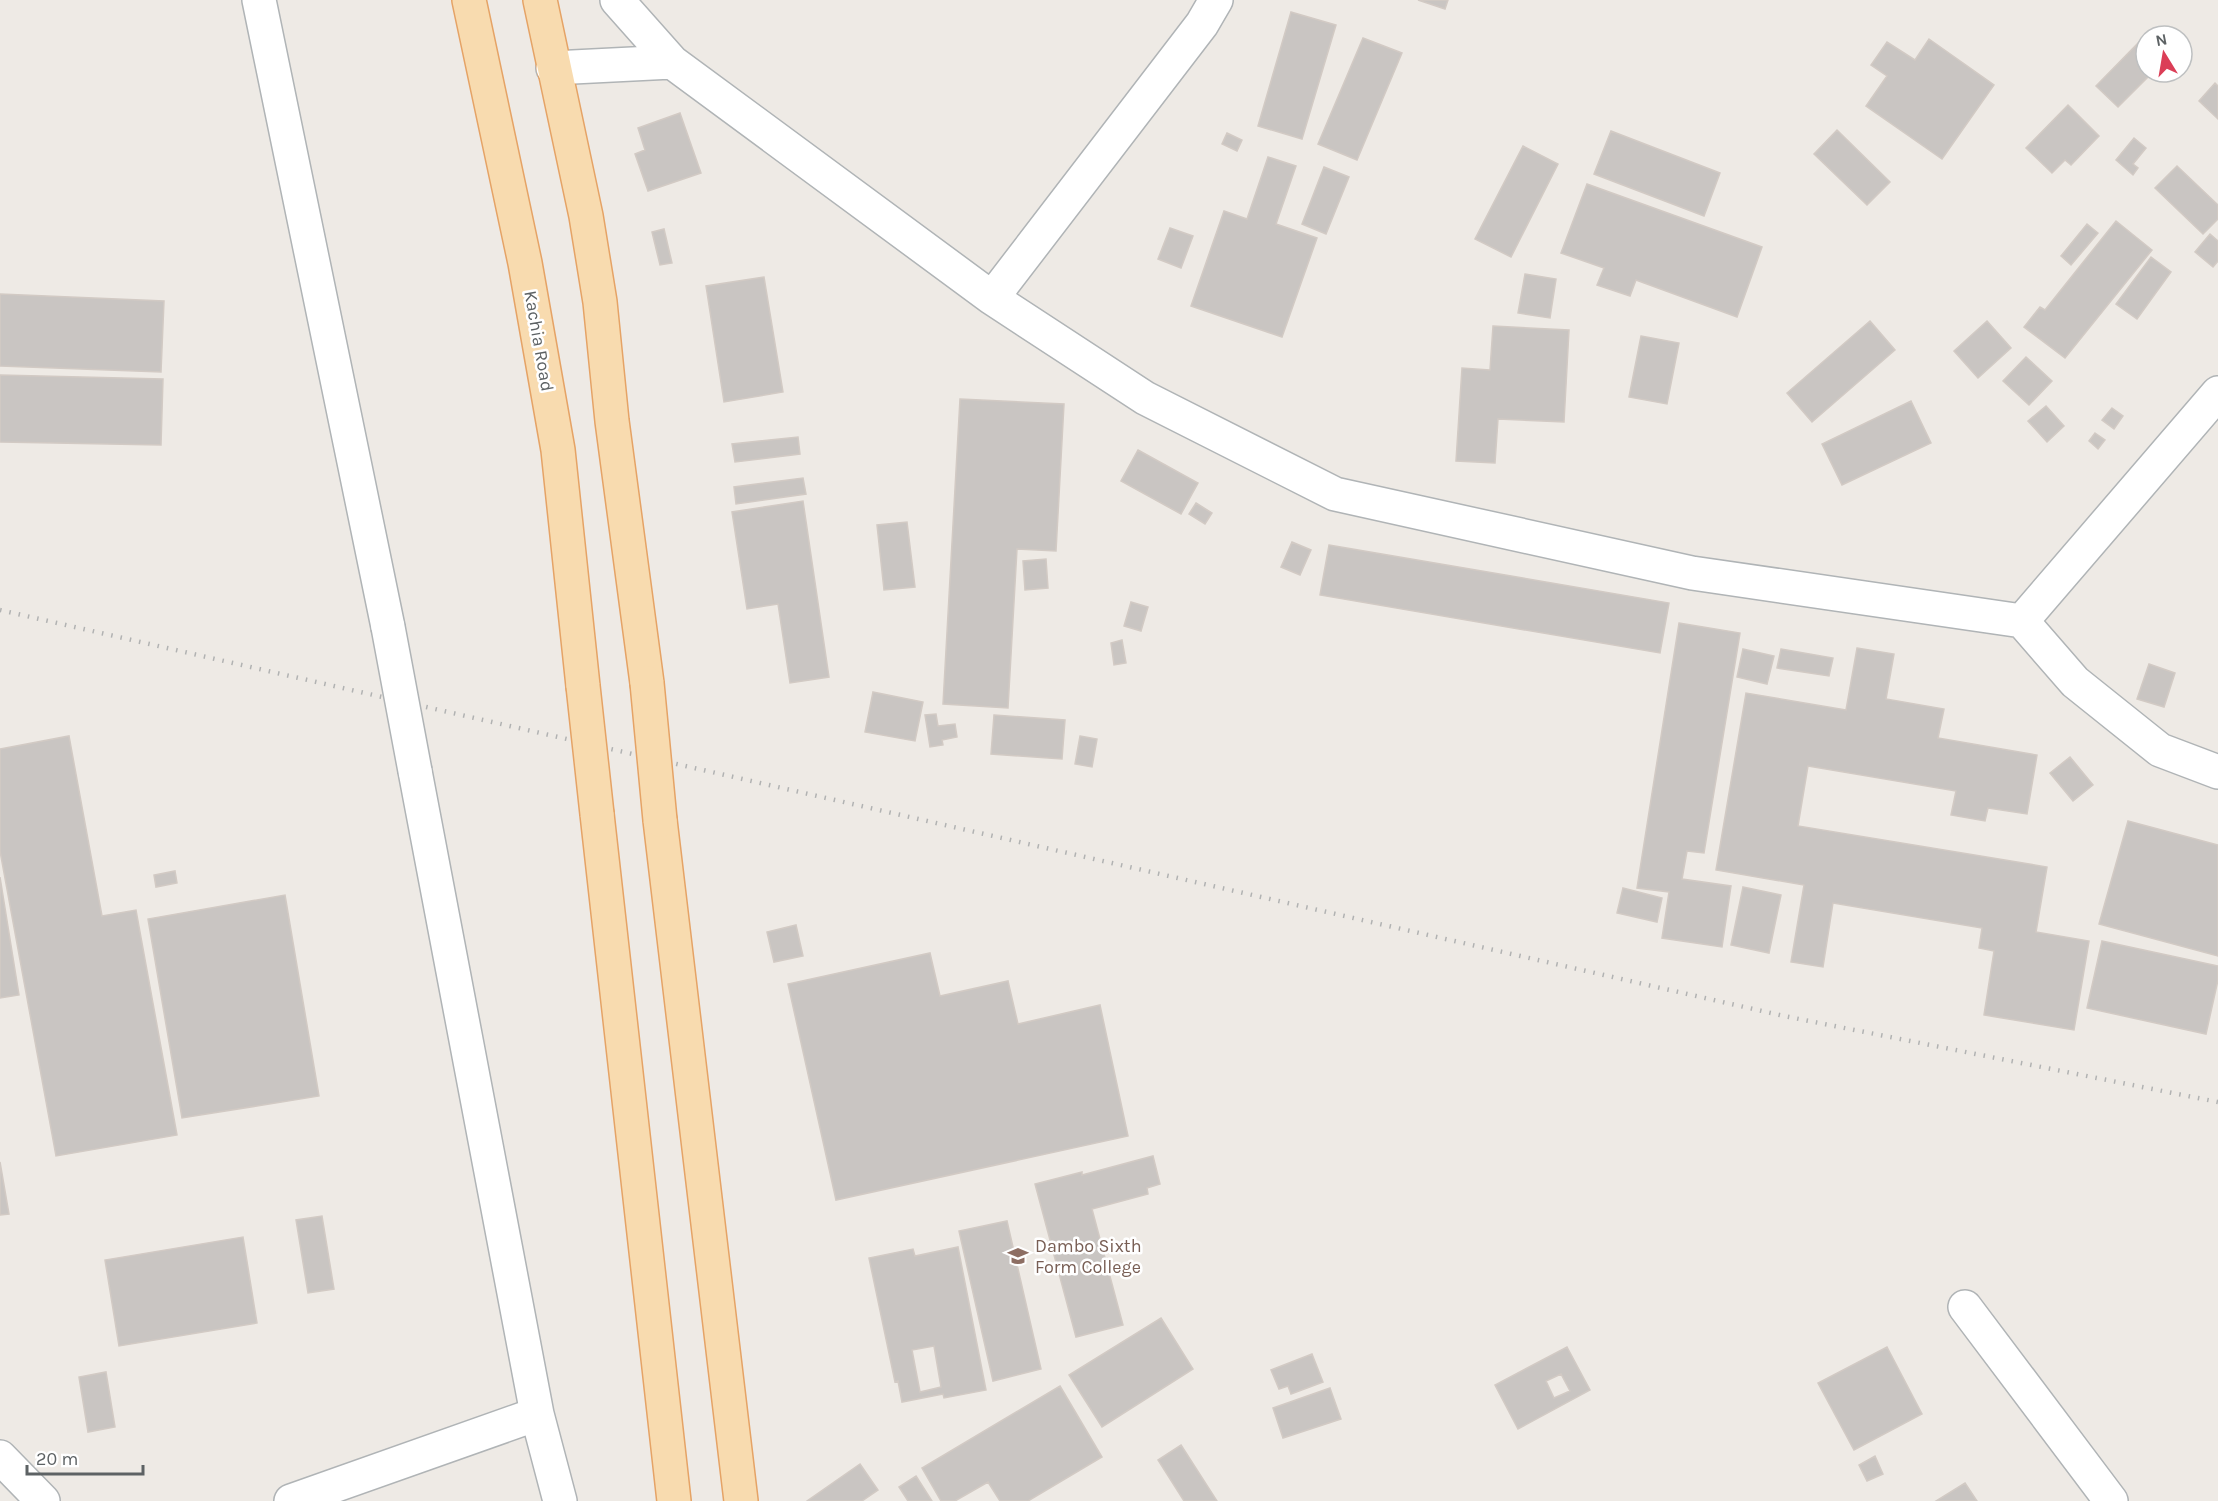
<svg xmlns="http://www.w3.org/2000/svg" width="2218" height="1501" font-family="Karla,sans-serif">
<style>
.building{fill:#c9c5c2;stroke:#d2cac4;stroke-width:1.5;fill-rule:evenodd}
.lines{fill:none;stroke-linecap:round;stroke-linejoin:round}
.minor-casing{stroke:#b0b4b6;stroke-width:36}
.major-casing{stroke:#e5a366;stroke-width:36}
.minor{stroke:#fff;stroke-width:33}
.major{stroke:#f8dbaf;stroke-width:33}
.rail{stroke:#b1b2b2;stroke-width:4.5;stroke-dasharray:1.5 8;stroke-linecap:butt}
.minor-bridge-casing{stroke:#b0b4b6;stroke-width:36;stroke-linecap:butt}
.major-bridge-casing{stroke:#e5a366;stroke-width:36;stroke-linecap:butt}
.minor-bridge{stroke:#fff;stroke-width:33}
.major-bridge{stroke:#f8dbaf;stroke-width:33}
.labels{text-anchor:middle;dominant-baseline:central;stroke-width:5;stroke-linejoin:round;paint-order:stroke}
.street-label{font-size:18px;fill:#5d6264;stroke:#fff}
.education-label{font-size:18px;fill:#785e54;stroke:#fff;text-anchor:start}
</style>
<rect width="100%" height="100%" fill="#eeeae5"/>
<!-- building -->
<path class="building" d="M1418 0H1448L1445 9Z
M1291 12 1336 25 1302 139 1258 126Z
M1363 38 1402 53 1357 160 1318 144Z
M1929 39 1994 85 1942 159 1866 106 1887 76 1871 65 1887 42 1915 60Z
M2141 40 2146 44V72H2153L2118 107 2096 86Z
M2215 83 2218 86V119L2199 101Z
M2068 105 2099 136 2071 165 2065 160 2052 173 2026 148Z
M680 113 701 173 648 191 635 154 645 150 638 128Z
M1837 130 1890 182 1867 205 1814 154Z
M1611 131 1720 173 1704 216 1594 174Z
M1227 133 1242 140 1237 151 1222 144Z
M2134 138 2146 148 2133 164 2138 168 2133 175 2116 160Z
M1523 146 1558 164 1511 257 1475 239Z
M1268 157 1296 166 1276 224 1317 238 1282 337 1191 306 1224 211 1247 219Z
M2177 166 2218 205V219L2203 234 2155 188Z
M1324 167 1349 177 1326 234 1302 224Z
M1587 184 1762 247 1737 317 1636 280 1630 296 1597 285 1604 268 1561 253Z
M2116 221 2152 250 2065 358 2024 327 2040 307 2045 310Z
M2087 224 2098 233 2071 265 2061 256Z
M1170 228 1193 236 1181 268 1158 259Z
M664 229 672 263 660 265 652 232Z
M2210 234 2218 241V261L2213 267 2195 252Z
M2151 257 2171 272 2137 319 2116 304Z
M1525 274 1556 279 1550 318 1518 313Z
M764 277 783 392 724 402 706 286Z
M0 294 164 301 161 372 0 366Z
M1870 321 1895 350 1812 422 1787 393Z
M1987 321 2011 348 1978 378 1954 351Z
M1493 326 1569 330 1564 422 1498 419 1495 463 1456 461 1462 368 1490 370Z
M1641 336 1679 343 1667 404 1629 397Z
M2026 357 2052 381 2029 405 2003 381Z
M0 375 163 379 161 445 0 442Z
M960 399 1064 404 1056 551 1017 549 1008 708 943 704Z
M1911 401 1931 443 1842 485 1822 444Z
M2046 406 2064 426 2047 442 2028 421Z
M2112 408 2123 416 2114 429 2102 420Z
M2095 433 2105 440 2098 449 2089 441Z
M798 437 800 454 735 462 732 444Z
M1138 450 1198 483 1181 514 1121 481Z
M803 478 806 494 736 504 734 487Z
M803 501 829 677 790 683 778 604 747 609 732 512Z
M1196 503 1212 513 1205 524 1189 514Z
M907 522 915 587 884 590 877 525Z
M1292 542 1311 550 1300 575 1281 567Z
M1329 545 1669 603 1660 653 1320 595Z
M1046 559 1048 588 1025 590 1023 561Z
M1131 602 1148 607 1141 631 1124 626Z
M1679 623 1740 633 1704 853 1687 851 1682 879 1731 886 1722 947 1662 938 1669 892 1637 888Z
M1122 640 1126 663 1114 665 1111 643Z
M1857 648 1894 654 1886 699 1944 709 1938 738 2037 755 2027 814 1988 808 1985 821 1951 815 1956 791 1808 766 1798 826 2047 867 2036 932 2089 941 2074 1030 1984 1015 1994 951 1979 948 1982 928 1833 903 1823 967 1791 962 1804 885 1716 870 1746 693 1846 710Z
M1743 649 1774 656 1767 684 1737 677Z
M1781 649 1833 658 1829 676 1777 668Z
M2149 664 2175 673 2164 707 2137 699Z
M873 692 923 702 915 741 865 732Z
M936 714 938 726 955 724 957 737 942 740 943 745 930 747 925 715Z
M994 715 1065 720 1062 759 991 754Z
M69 736 102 916 136 910 177 1135 56 1156 0 851V749Z
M1080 736 1097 739 1092 767 1075 764Z
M2070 757 2093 785 2073 801 2050 773Z
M2128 821 2218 845V956L2099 924Z
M175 871 177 883 156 887 154 875Z
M0 877 19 995 0 998Z
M1743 887 1781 895 1769 953 1731 945Z
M1623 888 1662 898 1657 922 1617 913Z
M285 895 319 1096 182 1118 148 919Z
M796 925 803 956 774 962 767 932Z
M2102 941 2218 966V980L2206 1034 2087 1008Z
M930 953 940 996 1008 981 1018 1024 1100 1005 1128 1136 836 1200 788 984Z
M1153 1156 1160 1184 1147 1188 1148 1194 1092 1209 1123 1325 1076 1337 1035 1184 1082 1172V1175Z
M0 1162 9 1214 0 1215Z
M322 1216 334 1289 308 1293 296 1220Z
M1007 1221 1041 1369 993 1381 959 1231Z
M243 1237 257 1323 119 1346 105 1260Z
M958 1247 986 1390 944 1398 943 1394 902 1402 898 1381 895 1382 869 1258 913 1249 915 1256ZM934 1346 941 1387 920 1392 912 1350Z
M1161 1318 1193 1369 1102 1427 1069 1375Z
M1567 1347 1590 1390 1518 1429 1495 1385ZM1561 1374 1570 1391 1554 1398 1546 1381Z
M1887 1347 1922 1414 1854 1450 1818 1383Z
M1312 1354 1323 1382 1291 1394 1288 1386 1279 1389 1271 1370Z
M106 1372 115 1427 88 1432 79 1377Z
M1060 1386 1102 1457 1028 1501H1000L988 1482 955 1501H941L922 1468Z
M1330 1388 1341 1419 1283 1438 1273 1408Z
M1181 1445 1217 1501H1184L1158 1460Z
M1875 1456 1883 1474 1867 1481 1859 1465Z
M860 1464 878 1490 862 1501H807Z
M916 1476 932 1501H908L899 1487Z
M1965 1483 1977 1501H1936Z"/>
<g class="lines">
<!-- minor casing -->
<g class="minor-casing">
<path id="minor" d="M259 0 388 627
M617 0 672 62 992 298 1145 398 1335 494 1692 573 2022 621 2218 393
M553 68 672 62
M992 298 1202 24 1216 0
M2022 621 2075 682 2160 750 2218 772
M415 771 537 1414 560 1501
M1965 1307 2111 1501
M0 1457 43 1501
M291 1501 537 1414"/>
</g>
<!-- major casing -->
<g class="major-casing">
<path id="major" d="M469 0 525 263 558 450 583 686
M540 0 586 216 600 302 612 421 647 683
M597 814 674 1501
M660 820 741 1501"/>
</g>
<!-- minor -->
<use href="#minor" class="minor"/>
<!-- major -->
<use href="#major" class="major"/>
<!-- rail -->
<path class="rail" d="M0 610 1784 1016 2218 1102"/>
<!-- minor-bridge casing -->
<g class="minor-bridge-casing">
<path id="minor-bridge" d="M388 627 415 771"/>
</g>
<!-- major-bridge casing -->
<g class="major-bridge-casing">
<path id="major-bridge" d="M647 683 660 820
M583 686 597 814"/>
</g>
<!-- minor-bridge -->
<use href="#minor-bridge" class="minor-bridge"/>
<!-- major-bridge -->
<use href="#major-bridge" class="major-bridge"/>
</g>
<!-- icons -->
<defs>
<g id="school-bare" transform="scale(1.62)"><path d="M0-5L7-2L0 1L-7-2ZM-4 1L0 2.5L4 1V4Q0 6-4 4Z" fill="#8d6e63" stroke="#fff" stroke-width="2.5" paint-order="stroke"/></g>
</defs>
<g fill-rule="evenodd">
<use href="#school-bare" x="1018" y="1256"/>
</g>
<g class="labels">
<!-- street labels -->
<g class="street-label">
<text transform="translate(539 341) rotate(80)">Kachia Road</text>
</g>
<!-- education labels -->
<g class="education-label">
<text x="1035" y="1246">Dambo Sixth<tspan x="1035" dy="21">Form College</tspan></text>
</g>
</g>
<!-- north arrow -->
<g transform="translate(2164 54) rotate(349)"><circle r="28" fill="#ffffff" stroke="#bec0c1" stroke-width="1.5"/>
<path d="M0-4.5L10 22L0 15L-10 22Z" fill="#db3e57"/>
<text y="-9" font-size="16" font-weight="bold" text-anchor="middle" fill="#5d6264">N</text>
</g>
<!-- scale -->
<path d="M27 1465v9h116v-9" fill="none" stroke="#5d6264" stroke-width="3"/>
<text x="36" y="1465" font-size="18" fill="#5d6264" stroke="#ffffff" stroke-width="4.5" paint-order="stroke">20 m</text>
</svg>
